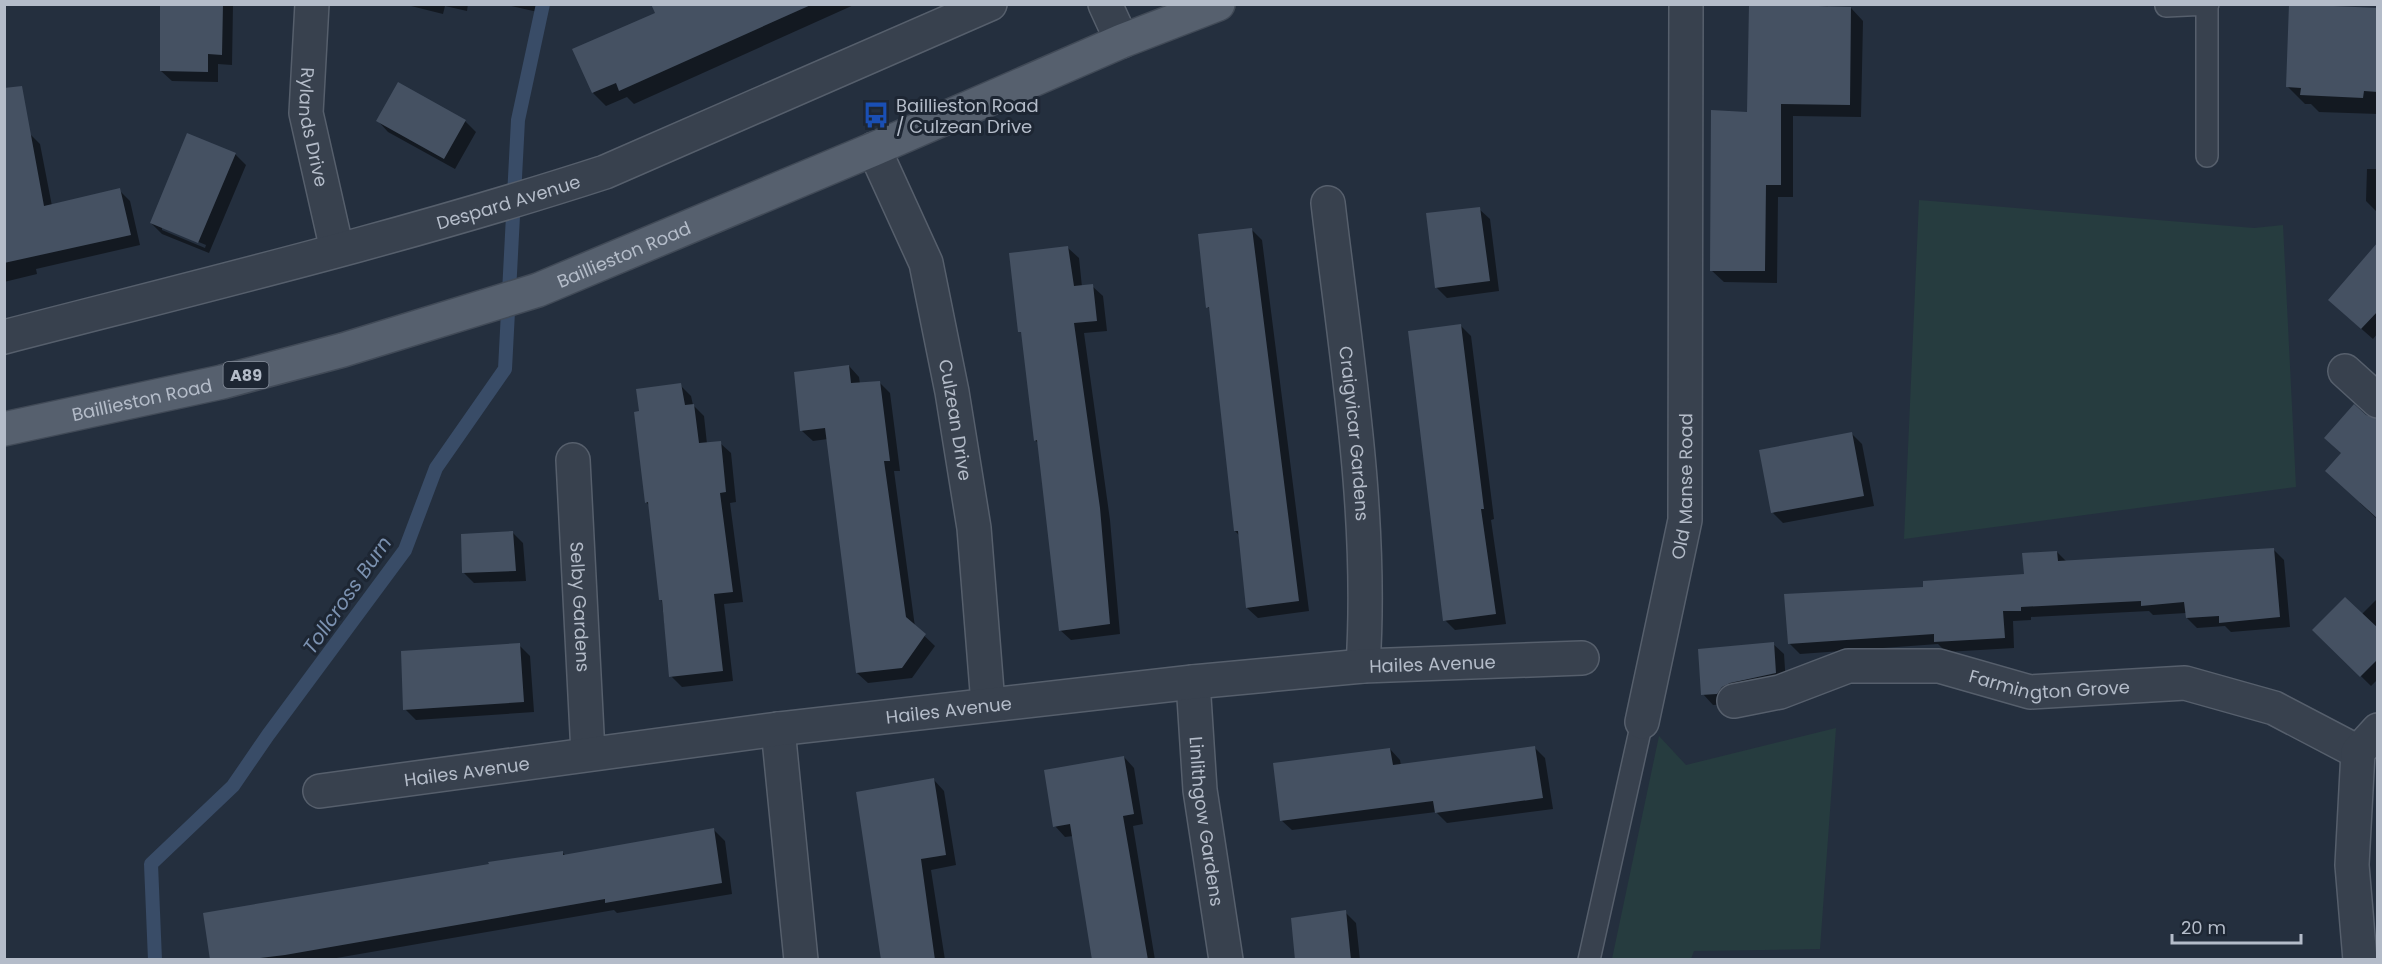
<svg xmlns="http://www.w3.org/2000/svg" width="2382" height="964" font-family="Poppins,sans-serif">
<style>
.green{fill:#263c3f}
.shadow{fill:#0007;fill-rule:evenodd}
.lines{fill:none;stroke-linecap:round;stroke-linejoin:round}
.stream{stroke:#394c67;stroke-width:14}
.building{fill:#455162}
.lane-casing{stroke:#565f6c;stroke-width:24}
.street-casing{stroke:#565f6c;stroke-width:36}
.primary-casing{stroke:#414a57;stroke-width:36}
.lane{stroke:#38414e;stroke-width:21}
.street{stroke:#38414e;stroke-width:33}
.primary{stroke:#56606e;stroke-width:33}
.labels{text-anchor:middle;dominant-baseline:central;stroke-width:6;stroke-linejoin:round;paint-order:stroke}
.shield{fill:#1d2633;stroke:#878f9c;stroke-width:1.5}
.shield-label{font-size:16px;font-weight:bold;fill:#b4bcc9}
.poi-label{font-size:18px;fill:#b4bcc9;stroke:#1d2633;text-anchor:start}
.street-label{font-size:18px;fill:#b4bcc9;stroke:#1d2633}
.water-label{font-size:20px;font-style:italic;fill:#7c92b1;stroke:#1d2633}
</style>
<rect width="100%" height="100%" fill="#242f3e"/>
<!-- green -->
<path class="green" d="M1919 200 2254 228 2283 225 2296 487 1904 539Z
M1836 728 1820 949 1694 951 1691 959H1612L1659 736 1686 765Z"/>
<!-- shadow -->
<path class="shadow" d="M162 4H233L232 65 218 64V82L172 81 161 71Z
M403 4H468L467 11 445 6 443 14Z
M503 4H544L542 13Z
M653 4H856L634 104 627 97 606 106 593 93 657 13Z
M1750 4H1826L1829 8H1851L1863 21 1861 117 1793 116V197H1778L1777 283 1724 282 1711 270 1748 113Z
M2378 9V114L2319 112 2311 104H2305L2287 86Z
M378 121H465L476 132 455 169 388 132Z
M30 134 40 144 52 206 119 190 130 201 140 245 36 269 37 274 4 282V139Z
M235 154 246 165 209 253 162 234 151 223ZM162 227 206 245 205 248 162 230Z
M2367 169H2378V213L2366 201Z
M1479 209 1490 219 1499 291 1447 298 1436 287Z
M1251 229 1262 240 1309 611 1258 618 1247 608 1240 536 1235 531 1211 310 1208 307Z
M1068 248 1079 258 1082 287 1092 286 1103 296 1107 331 1084 333 1110 520 1120 634 1071 640 1060 630 1039 444 1035 440 1023 335 1020 331Z
M2378 269V333L2373 339 2340 310Z
M1461 326 1471 336 1494 519 1491 520 1506 624 1455 630 1445 620Z
M849 366 859 377 860 384 879 382 890 393 900 471H894L915 627 935 646 912 678 868 683 857 673 828 439 813 441 802 431Z
M680 385 691 396 693 405 704 416 707 444 720 443 731 453 736 502 730 503 743 602 724 604 733 681 682 687 671 676 650 506 646 502Z
M1852 434 1862 444 1874 506 1783 523 1773 513Z
M2378 484V520L2360 503Z
M513 533 523 543 526 581 474 583 464 573Z
M2273 549 2284 560 2290 627 2231 632 2225 626 2197 628 2187 618 2186 613 2153 615 2149 611 2031 617V620L2013 621 2014 648 1946 652 1938 644 1800 654 1789 643 1925 589 2026 576 2057 552 2067 562Z
M2378 598V679L2371 686 2314 630 2361 615Z
M1773 644 1784 654 1786 684 1728 704 1713 705 1703 694Z
M519 645 530 656 534 712 416 720 405 709Z
M1534 747 1545 758 1553 809 1447 823 1436 812 1292 830 1281 820 1390 749 1400 760 1401 766Z
M1124 757 1134 768 1143 824 1133 826 1155 960H1093L1073 836 1065 837 1055 826Z
M934 780 944 791 956 865 931 870 945 960H883Z
M714 830 725 841 732 894 617 913 614 910 325 960H211L490 866 562 852 566 856Z
M1345 912 1356 923 1360 960H1297Z"/>
<g class="lines">
<!-- stream -->
<path class="stream" d="M155 960 151 864 233 786 268 735 405 550 436 468 505 369 518 120 543 4"/>
</g>
<!-- building -->
<path class="building" d="M160 4H223L222 55 208 54V72L160 71Z
M651 4H813L619 91 616 83 592 93 572 49 655 13Z
M1749 4 1851 7 1850 105 1781 104V185H1766L1765 271H1710L1711 110 1747 112Z
M2289 4 2378 8V92L2364 91 2363 98 2300 95 2301 88 2286 87Z
M398 82 466 120 444 159 376 121Z
M22 86 44 206 120 188 131 235 4 263V88Z
M187 133 236 153 198 243 150 223Z
M1480 207 1490 281 1435 288 1426 213Z
M1252 228 1299 601 1246 608 1238 531H1234L1209 307 1206 308 1198 234Z
M2378 242V311L2361 329 2328 300Z
M1068 246 1074 286 1093 284 1097 321 1074 323 1100 508 1110 624 1059 631 1037 440 1034 441 1021 332H1018L1009 253Z
M1461 324 1484 509H1481L1496 614 1443 621 1408 331Z
M849 365 851 383 880 381 890 461H884L906 617 926 634 902 668 856 673 825 428 800 431 794 372Z
M681 383 685 405 694 404 699 443 721 441 726 492 720 493 733 592 714 594 723 671 669 677 662 600H659L648 502 645 503 634 412 639 411 636 389Z
M2354 404 2366 415 2378 419V519L2325 471 2341 453 2324 438Z
M1852 432 1864 496 1771 513 1759 450Z
M513 531 516 571 462 573 461 534Z
M2274 548 2280 617 2219 623V616L2186 618 2184 602 2141 606V601L2021 607V611H2003L2005 638 1934 642V634L1788 644 1784 594 1923 587V581L2024 574 2022 553 2057 551 2058 561Z
M2345 597 2378 628V659L2360 677 2312 630Z
M1774 642 1776 673 1730 683 1722 687 1717 694 1701 695 1698 649Z
M520 643 524 702 403 710 401 651Z
M1535 746 1543 798 1435 813 1433 801 1280 821 1273 763 1390 748 1393 765Z
M1124 756 1134 814 1123 816 1148 960H1092L1070 824 1053 827 1044 770Z
M934 778 946 855 921 859 935 960H881L856 792Z
M714 828 722 883 605 903V899L285 955 244 960H210L203 913 489 864 488 862 563 851V855Z
M1346 910 1351 960H1295L1291 918Z"/>
<g class="lines">
<!-- lane casing -->
<g class="lane-casing">
<path id="lane" d="M2207 5V156
M2166 6 2208 4
M1589 960 1642 722"/>
</g>
<!-- street casing -->
<g class="street-casing">
<g id="street">
<path id="s1" d="M312 4 306 113 337 250"/>
<path d="M1105 4 1122 41"/>
<path id="s2" d="M874 149 926 263 952 392 974 528 988 704"/>
<path id="s3" d="M1328 203C1346 357 1373 512 1363 666"/>
<path id="s4" d="M4 337C205 285 408 236 605 172L990 4"/>
<path d="M2345 371 2378 401"/>
<path id="s5" d="M573 460 588 753"/>
<path id="s6" d="M1193 682 1200 790 1226 960"/>
<path id="s7" d="M1734 701 1780 692 1848 666H1939L2030 692 2185 683 2274 708 2358 752"/>
<path id="s8" d="M1642 722 1685 520 1686 4"/>
<path d="M778 729 801 960"/>
<path id="s9" d="M320 791 778 729 1193 682 1363 666 1582 658"/>
<path d="M2360 960 2352 865 2358 752 2378 730"/>
</g>
</g>
<!-- primary casing -->
<g class="primary-casing">
<g id="primary">
<path id="s10" d="M4 429 222 382 343 350 538 290 874 149 1122 41 1218 4"/>
</g>
</g>
<!-- lane -->
<use href="#lane" class="lane"/>
<!-- street -->
<use href="#street" class="street"/>
<!-- primary -->
<use href="#primary" class="primary"/>
</g>
<!-- icons -->
<defs>
<g id="bus-bare" transform="scale(2.07)"><path d="M-5-6H5V4H4V6H2V4H-2V6H-4V4H-5ZM-3.5-4V0h7V-4ZM-3.5 1.2v1.5H-2V1.2ZM2 1.2v1.5H3.5V1.2Z" fill="#1a4fb4" stroke="#1d2633" stroke-width="2.5" paint-order="stroke"/></g>
</defs>
<g fill-rule="evenodd">
<use href="#bus-bare" x="876" y="115"/>
</g>
<g class="labels">
<!-- shield labels -->
<rect class="shield" x="223.5" y="362" width="45" height="26" rx="4.5"/>
<g class="shield-label">
<text x="246" y="375">A89</text>
</g>
<!-- poi labels -->
<g class="poi-label">
<text x="896" y="105">Baillieston Road<tspan x="896" dy="21">/ Culzean Drive</tspan></text>
</g>
<!-- street labels -->
<g class="street-label">
<text stroke="none"><textPath href="#s1" startOffset="124">Rylands Drive</textPath></text>
<text stroke="none"><textPath href="#s4" startOffset="522">Despard Avenue</textPath></text>
<text stroke="none"><textPath href="#s10" startOffset="645">Baillieston Road</textPath></text>
<text stroke="none"><textPath href="#s10" startOffset="141">Baillieston Road</textPath></text>
<text stroke="none"><textPath href="#s2" startOffset="285">Culzean Drive</textPath></text>
<text stroke="none"><textPath href="#s3" startOffset="232">Craigvicar Gardens</textPath></text>
<text stroke="none"><textPath href="#s8" startOffset="240">Old Manse Road</textPath></text>
<text stroke="none"><textPath href="#s5" startOffset="147">Selby Gardens</textPath></text>
<text stroke="none"><textPath href="#s9" startOffset="1120">Hailes Avenue</textPath></text>
<text stroke="none"><textPath href="#s7" startOffset="324">Farmington Grove</textPath></text>
<text stroke="none"><textPath href="#s9" startOffset="634">Hailes Avenue</textPath></text>
<text stroke="none"><textPath href="#s9" startOffset="148">Hailes Avenue</textPath></text>
<text stroke="none"><textPath href="#s6" startOffset="140">Linlithgow Gardens</textPath></text>
</g>
<!-- water labels -->
<g class="water-label">
<text transform="translate(347 595) rotate(-55)">Tollcross Burn</text>
</g>
</g>
<!-- border -->
<rect width="2382" height="964" fill="none" stroke="#b4bcc9" stroke-width="12"/>
<!-- scale -->
<path d="M2172 934v9h129v-9" fill="none" stroke="#b4bcc9" stroke-width="3"/>
<text x="2181" y="934" font-size="18" fill="#b4bcc9" stroke="#1d2633" stroke-width="4.5" paint-order="stroke">20 m</text>
</svg>
